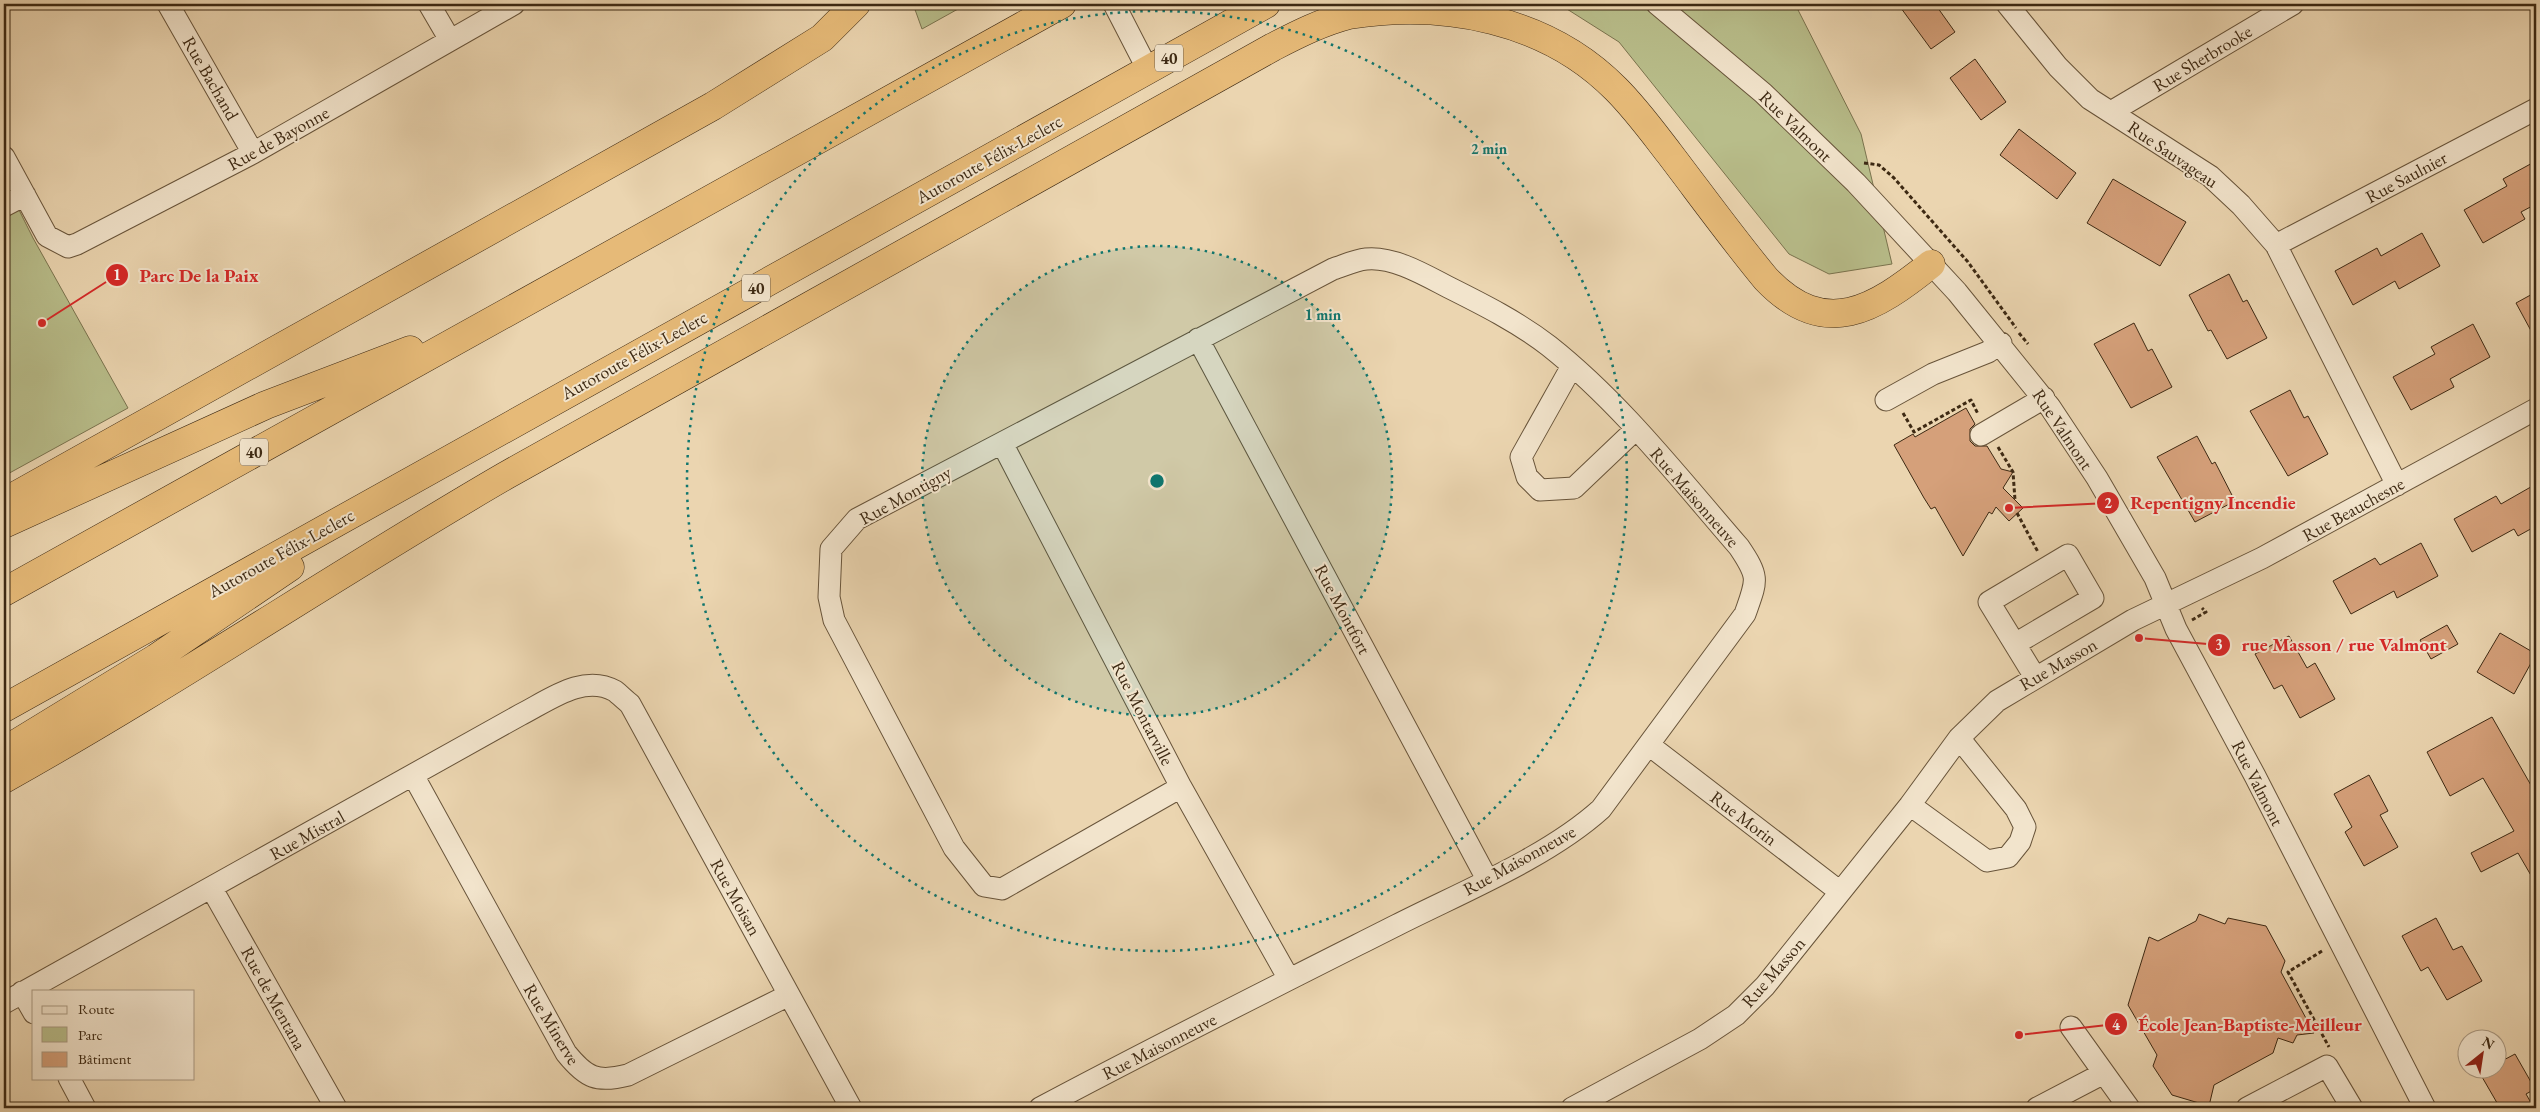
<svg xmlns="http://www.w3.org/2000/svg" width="2540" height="1112" font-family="'EB Garamond',serif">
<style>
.green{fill:#b8bd8a;stroke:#7a734e}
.building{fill:#d5a07a;stroke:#3d2913}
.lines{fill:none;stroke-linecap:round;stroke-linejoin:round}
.minor-casing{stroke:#68543a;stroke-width:23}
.highway-casing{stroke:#3d2913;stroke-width:29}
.path{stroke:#3d2913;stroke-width:3;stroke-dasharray:4 2.5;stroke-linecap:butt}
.minor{stroke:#f2e4cc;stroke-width:21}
.highway{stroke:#e6ba78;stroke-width:28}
.ring{fill:none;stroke:#0f766e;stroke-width:2.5;stroke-dasharray:2.5 5}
.labels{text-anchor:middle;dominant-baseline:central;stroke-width:4;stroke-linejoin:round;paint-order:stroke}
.shield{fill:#f2e4cc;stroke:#73614a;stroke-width:1}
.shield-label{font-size:16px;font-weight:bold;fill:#3d2913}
.street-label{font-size:18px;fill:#3d2913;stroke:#f2e4cc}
.centre{fill:#0f766e;stroke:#f2e4cc;stroke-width:2.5}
.ring-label{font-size:15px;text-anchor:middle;font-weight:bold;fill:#0f766e;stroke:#f2e4cc;stroke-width:4;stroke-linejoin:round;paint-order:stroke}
.leader{fill:none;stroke:#d62828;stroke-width:2}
.callout-dot{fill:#d62828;stroke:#f2e4cc;stroke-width:2}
.mark-label{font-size:15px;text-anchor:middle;font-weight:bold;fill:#fff}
.callout-label{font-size:19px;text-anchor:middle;font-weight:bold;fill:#d62828;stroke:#f2e4cc;stroke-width:4;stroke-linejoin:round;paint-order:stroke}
</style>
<rect width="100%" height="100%" fill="#ebd5b0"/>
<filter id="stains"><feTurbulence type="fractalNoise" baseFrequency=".004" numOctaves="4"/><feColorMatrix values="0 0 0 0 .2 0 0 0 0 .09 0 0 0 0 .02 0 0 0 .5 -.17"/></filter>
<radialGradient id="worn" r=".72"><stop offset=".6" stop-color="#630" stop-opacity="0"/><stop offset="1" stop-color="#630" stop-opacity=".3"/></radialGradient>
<!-- green -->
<path class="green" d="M913 4H967L922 29Z
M1559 4H1795L1861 134 1892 264 1829 274 1789 254 1619 42Z
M4 180 33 238 128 408 4 476Z"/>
<!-- building -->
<path class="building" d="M1898 4H1935L1955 32 1931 49Z
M1975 59 2006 102 1981 120 1950 78Z
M2019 129 2076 173 2057 199 2000 155Z
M2536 161V204L2521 212 2525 219 2483 243 2464 210 2507 186 2503 179Z
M2113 179 2186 222 2160 266 2087 223Z
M2422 233 2440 266 2399 289 2395 281 2353 305 2335 271 2377 248 2381 256Z
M2229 274 2243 302 2247 300 2267 338 2227 359 2211 330 2208 331 2189 295Z
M2536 292V340L2516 303Z
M2134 323 2148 351 2152 349 2172 387 2131 408 2094 344Z
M2473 324 2490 357 2450 379 2454 387 2411 410 2393 377 2435 354 2431 347Z
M2290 390 2304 418 2308 416 2328 454 2288 476 2250 411Z
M1966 408 1975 424 1970 429V441L1975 446H1987L2001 469 2013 472 2003 488 2023 508 2009 521 1996 507 1992 514 1989 512 1963 556 1935 507 1931 509 1924 498 1894 445 1913 434 1915 437Z
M2197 436 2212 464 2215 462 2235 501 2195 522 2157 457Z
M2536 484V526L2518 536 2514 529 2472 552 2454 519 2496 496 2501 504Z
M2421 543 2438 576 2397 598 2394 591 2351 614 2333 581 2375 558 2380 565Z
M2447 625 2458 644 2431 659 2420 640Z
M2500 633 2536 654 2514 694 2477 672Z
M2289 636 2307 668 2315 663 2335 699 2300 718 2282 685 2274 689 2255 654Z
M2492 717 2536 794V884L2518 853 2481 872 2471 853 2514 831 2483 778 2450 796 2427 752Z
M2369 775 2388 811 2380 815 2398 847 2364 866 2345 832 2352 827 2334 794Z
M2199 914 2225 924 2228 918 2266 926 2285 961 2281 972 2314 1033 2297 1035 2293 1043 2278 1038 2273 1053 2214 1085 2209 1106 2172 1095 2153 1066 2157 1055 2128 1005 2149 937 2158 941 2196 921Z
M2436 918 2453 950 2462 946 2482 981 2447 1000 2428 967 2421 971 2402 936Z
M2515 1054 2535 1089 2526 1094 2534 1108H2500L2478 1070H2498V1063Z"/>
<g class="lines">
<!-- minor casing -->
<g class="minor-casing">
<path id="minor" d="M168 4 253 153
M429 4 450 40
M1114 4 1148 70
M1657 4 1763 93 1856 183 1957 292 2050 407 2097 478 2155 578 2176 629 2255 776 2425 1108
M2007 4 2058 67 2090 99 2210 176 2241 205 2276 245 2397 485
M2111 112 2293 4
M4 157 47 236 68 247 77 244 253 153 514 4
M4 206 25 195
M2276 245 2536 109
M1198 339 1487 879
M1572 366 1521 457 1527 477 1540 490 1574 488 1636 429
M1886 400 1933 374 1988 352 2001 343
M1981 435 2044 398
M1002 443 1181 787 1289 979
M2015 644 2093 598 2068 555 1989 602 2035 677
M1649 745 1839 891
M413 775 566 1053C586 1078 597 1083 628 1075L789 995
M1910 805 1987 861 2008 857 2020 842 2025 827 2016 809 1959 738
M212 889 336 1108
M22 992 34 1013
M4 1003 520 715C548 701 583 673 615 691 620 695 625 700 630 704L851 1108
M2071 1027 2129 1108
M69 1078 85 1108
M1040 1108C1158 1045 1278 985 1397 925 1462 892 1548 857 1601 809L1745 614C1757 580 1760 578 1739 547 1679 478 1621 403 1549 346 1518 322 1482 304 1448 287 1425 275 1393 256 1366 259 1355 260 1343 266 1333 269L857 519 831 549 829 597 834 620 954 848 984 886 1002 889 1181 787
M1572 1108 1700 1039 1736 1015 1765 986 1910 805 1959 738 1997 701 2133 620 2262 558 2536 409
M2037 1108 2104 1073
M2247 1108 2327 1066 2352 1108"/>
</g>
<!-- highway casing -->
<g class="highway-casing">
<path id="highway" d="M4 502 713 106 822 38 856 4
M4 524 266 405 410 350
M4 592 1062 4
M4 708 1266 4
M4 751 156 658 290 567
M4 779C174 684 336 574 505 476L1273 47C1298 34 1322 22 1349 15 1445 0 1547 19 1616 89 1636 109 1652 131 1669 153 1701 195 1732 238 1766 279 1825 341 1875 309 1931 264"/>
</g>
<!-- path -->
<path class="path" d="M1864 163 1879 165 1894 178 1968 262 2016 328
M2019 333 2028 344
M1903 413 1914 432 1971 400 1978 414
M1998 447 2013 472 2015 500
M2017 513 2038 552
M2192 620 2206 612 2202 608
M2322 951 2288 972 2329 1047"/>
<!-- minor -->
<use href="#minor" class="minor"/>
<!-- highway -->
<use href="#highway" class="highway"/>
</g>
<!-- distance rings -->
<circle cx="1157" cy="481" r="235" fill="#0f766e" fill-opacity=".12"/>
<g class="ring">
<circle cx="1157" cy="481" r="235"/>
<circle cx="1157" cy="481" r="470"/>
</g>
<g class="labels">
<!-- shield labels -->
<g class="shield">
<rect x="1155" y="44.5" width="28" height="27" rx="4"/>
<rect x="742" y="274.5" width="28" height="27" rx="4"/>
<rect x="240" y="438.5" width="28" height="27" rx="4"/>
</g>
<g class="shield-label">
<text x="1169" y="58">40</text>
<text x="756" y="288">40</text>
<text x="254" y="452">40</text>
</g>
<!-- street labels -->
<g class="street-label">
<text transform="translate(2202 58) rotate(-31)">Rue Sherbrooke</text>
<text transform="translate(211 78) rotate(60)">Rue Bachand</text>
<text transform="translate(1796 126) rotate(44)">Rue Valmont</text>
<text transform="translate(278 138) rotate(-29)">Rue de Bayonne</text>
<text transform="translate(2173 154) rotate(34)">Rue Sauvageau</text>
<text transform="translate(989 159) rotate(-29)">Autoroute Félix-Leclerc</text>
<text transform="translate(2406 177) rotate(-28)">Rue Saulnier</text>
<text transform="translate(634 355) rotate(-29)">Autoroute Félix-Leclerc</text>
<text transform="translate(2063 429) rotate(56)">Rue Valmont</text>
<text transform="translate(905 495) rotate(-29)">Rue Montigny</text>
<text transform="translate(1695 497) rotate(49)">Rue Maisonneuve</text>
<text transform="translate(2353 509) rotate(-29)">Rue Beauchesne</text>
<text transform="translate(281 553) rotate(-29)">Autoroute Félix-Leclerc</text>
<text transform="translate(1343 609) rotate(62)">Rue Montfort</text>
<text transform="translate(2058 664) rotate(-30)">Rue Masson</text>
<text transform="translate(1143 713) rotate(63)">Rue Montarville</text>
<text transform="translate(2258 783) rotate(63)">Rue Valmont</text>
<text transform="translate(1744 818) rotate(37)">Rue Morin</text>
<text transform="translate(307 835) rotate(-29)">Rue Mistral</text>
<text transform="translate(1519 860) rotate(-29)">Rue Maisonneuve</text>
<text transform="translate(736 897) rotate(61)">Rue Moisan</text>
<text transform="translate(1773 972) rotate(-49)">Rue Masson</text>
<text transform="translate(274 998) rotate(61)">Rue de Mentana</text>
<text transform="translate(552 1024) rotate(59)">Rue Minerve</text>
<text transform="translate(1159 1046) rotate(-27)">Rue Maisonneuve</text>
</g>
</g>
<circle cx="1157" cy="481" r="8" class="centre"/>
<g class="ring-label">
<text x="1489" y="154">2 min</text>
<text x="1323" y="320">1 min</text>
</g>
<!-- callouts -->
<path class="leader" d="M42 323L117 275M2009 508L2108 503M2139 638L2219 645M2019 1035L2116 1024"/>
<g class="callout-dot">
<circle cx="42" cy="323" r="5"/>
<circle cx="2009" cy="508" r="5"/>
<circle cx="2139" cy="638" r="5"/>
<circle cx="2019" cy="1035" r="5"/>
<circle cx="117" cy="275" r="12"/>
<circle cx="2108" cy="503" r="12"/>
<circle cx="2219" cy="645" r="12"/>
<circle cx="2116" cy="1024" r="12"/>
</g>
<g class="mark-label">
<text x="117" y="280">1</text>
<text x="2108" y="508">2</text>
<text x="2219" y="650">3</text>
<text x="2116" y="1030">4</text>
</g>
<g class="callout-label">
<text x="199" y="282">Parc De la Paix</text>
<text x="2213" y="509">Repentigny Incendie</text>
<text x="2344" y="651">rue Masson / rue Valmont</text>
<text x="2250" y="1031">École Jean-Baptiste-Meilleur</text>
</g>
<!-- margin -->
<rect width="2540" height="1112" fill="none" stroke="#ebd5b0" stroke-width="20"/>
<rect x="5" y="5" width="2530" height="1102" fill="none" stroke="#3d2913" stroke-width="2.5"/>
<rect x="10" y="10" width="2520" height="1092" fill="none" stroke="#3d2913"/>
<!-- legend -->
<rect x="32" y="990" width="162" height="90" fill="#f2e4cc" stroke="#aa9982"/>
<rect x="42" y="1006" width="25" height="8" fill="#f2e4cc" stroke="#aa9982"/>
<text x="78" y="1014" font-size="15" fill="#3d2913">Route</text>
<rect x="42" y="1027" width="25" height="15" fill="#b8bd8a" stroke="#aa9982"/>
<text x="78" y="1040" font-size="15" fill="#3d2913">Parc</text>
<rect x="42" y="1052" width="25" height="15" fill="#d5a07a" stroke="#aa9982"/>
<text x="78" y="1064" font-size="15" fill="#3d2913">Bâtiment</text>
<!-- north arrow -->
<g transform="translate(2482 1054) rotate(30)"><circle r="24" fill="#f2e4cc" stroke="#aa9982"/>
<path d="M0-4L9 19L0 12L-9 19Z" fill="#8f2418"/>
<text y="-8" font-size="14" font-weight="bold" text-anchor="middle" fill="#3d2913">N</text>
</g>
<rect width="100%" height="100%" filter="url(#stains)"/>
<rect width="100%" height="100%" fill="url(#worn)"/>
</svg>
